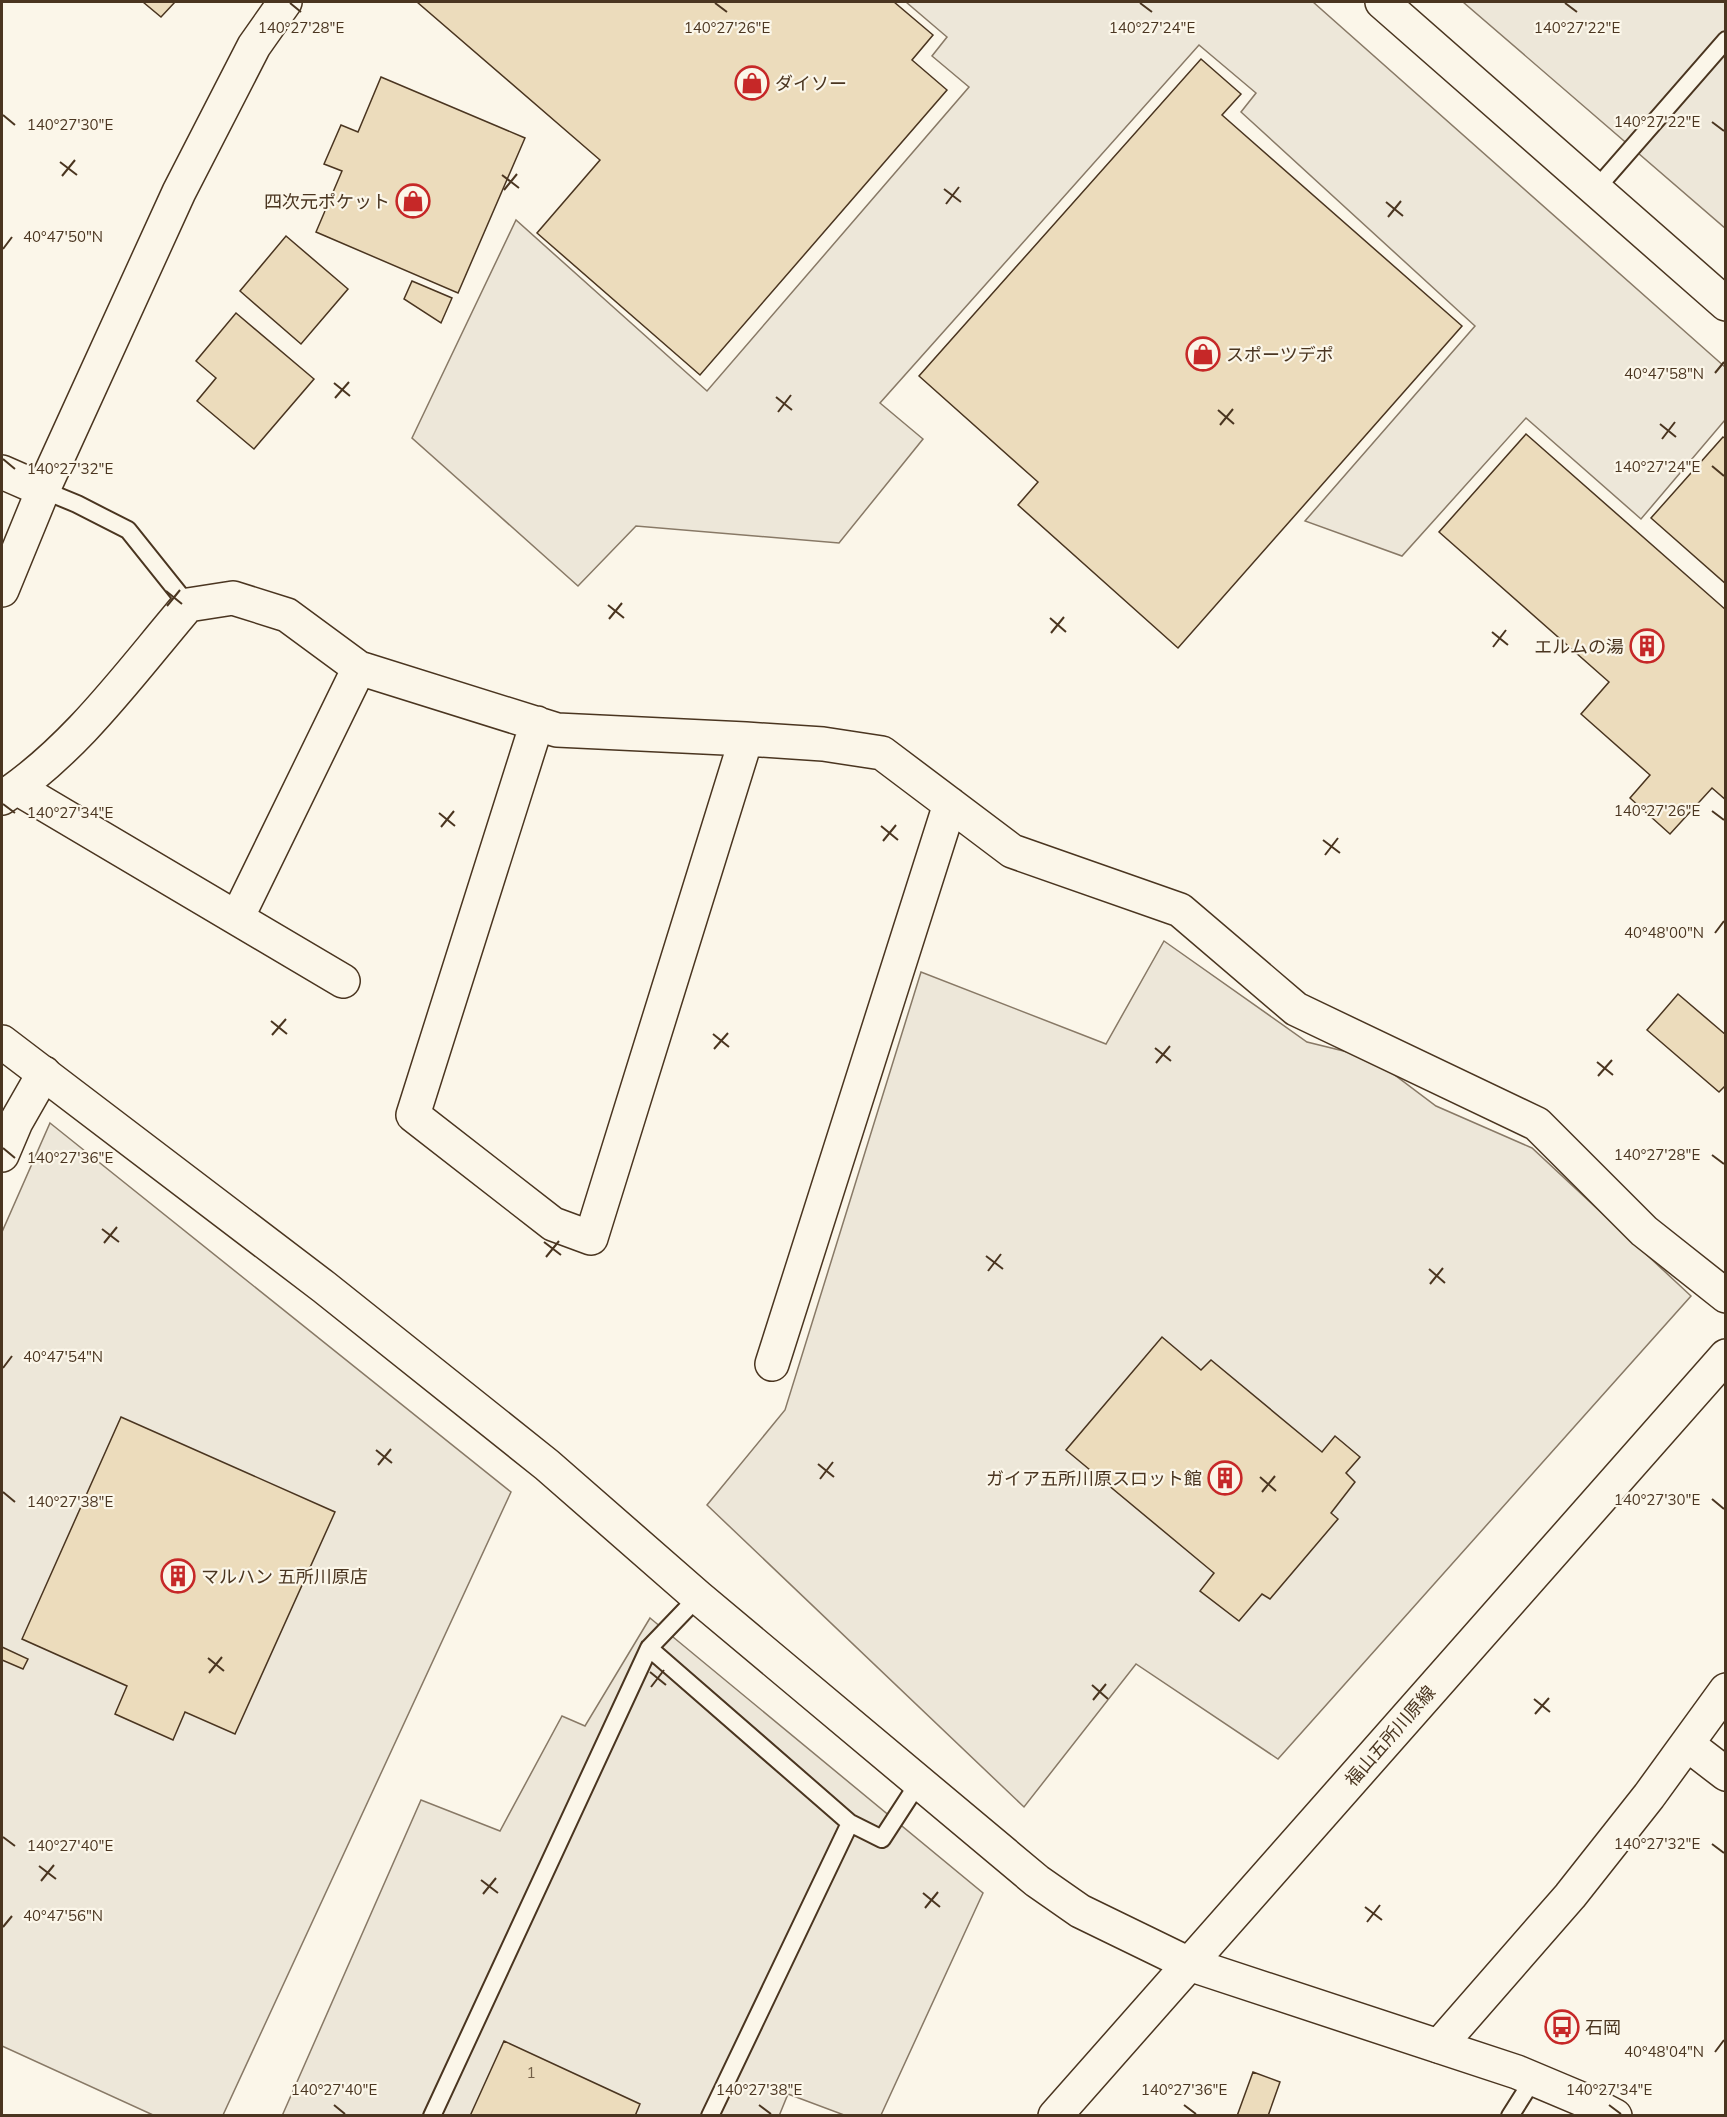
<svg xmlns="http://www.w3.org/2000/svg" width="1727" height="2117" font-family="Mulish,'Noto Sans JP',sans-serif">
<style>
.parking{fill:#ede7d9;stroke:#887966;stroke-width:1.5}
.building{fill:#ecdcbc;stroke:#4a3520;stroke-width:1.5}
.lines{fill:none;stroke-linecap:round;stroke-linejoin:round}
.lane-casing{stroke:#4a3520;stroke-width:20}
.street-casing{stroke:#4a3520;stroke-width:36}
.secondary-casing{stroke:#4a3520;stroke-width:36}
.lane{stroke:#fbf6e9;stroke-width:16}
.street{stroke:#fbf6e9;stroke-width:33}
.secondary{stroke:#fbf6e9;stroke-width:33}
.ticks{fill:none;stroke:#4a3520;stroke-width:2}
.labels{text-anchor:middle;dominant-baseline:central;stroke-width:4.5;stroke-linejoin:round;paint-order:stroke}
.number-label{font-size:15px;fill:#725f47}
.poi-label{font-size:18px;fill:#4a3520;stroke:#fbf6e9;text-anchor:start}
.street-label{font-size:18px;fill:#4a3520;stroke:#fbf6e9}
.ticks-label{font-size:15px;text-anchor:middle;fill:#4a3520;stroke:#fbf6e9;stroke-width:4.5;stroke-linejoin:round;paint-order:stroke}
</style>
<rect width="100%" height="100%" fill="#fbf6e9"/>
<!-- parking -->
<path class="parking" d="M906 2H1313L1725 367V420L1641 519 1526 418 1402 556 1305 521 1475 326 1241 112 1256 93 1199 45 880 403 923 439 839 543 636 526 578 586 412 438 516 220 707 391 969 87 932 56 947 37Z
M1463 2H1725V228Z
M1164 941 1307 1042 1372 1058 1436 1106 1532 1148 1691 1296 1278 1759 1136 1664 1024 1807 707 1505 785 1410 921 972 1106 1044Z
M50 1123 511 1492 223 2115H153L2 2046V1232Z
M650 1618 983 1893 881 2115H844L788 2094 779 2116H282L421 1800 500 1831 562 1716 585 1726Z"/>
<!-- building -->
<path class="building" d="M143 2H175L161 17Z
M417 2H894L933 35 912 60 947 90 700 375 537 233 600 160Z
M1201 59 1241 94 1222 115 1462 326 1178 648 1018 505 1038 482 919 376Z
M381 77 525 138 458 293 316 232 342 171 324 164 341 125 358 132Z
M286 236 348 289 301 344 240 291Z
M412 281 452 298 441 323 404 299Z
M236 313 314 379 254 449 197 401 216 378 196 361Z
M1526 434 1726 610V800L1712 788 1670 834 1630 798 1650 775 1581 714 1609 682 1439 532Z
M1723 437 1726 439V584L1651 518Z
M1678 994 1726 1035V1085L1719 1092 1647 1030Z
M1162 1337 1201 1370 1211 1360 1322 1452 1335 1436 1360 1457 1346 1473 1355 1482 1331 1513 1338 1519 1270 1599 1262 1594 1239 1621 1200 1591 1214 1573 1066 1450Z
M121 1417 335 1512 235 1734 185 1712 173 1740 115 1714 127 1686 22 1639Z
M2 1647 28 1659 23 1669 2 1660Z
M504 2041 640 2104 635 2116H470Z
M1253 2072 1280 2082 1268 2116H1237Z"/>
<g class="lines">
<!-- lane casing -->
<g class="lane-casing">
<path id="lane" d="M1596 189 1726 40
M43 490 77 504 128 530 188 605
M698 1597 649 1648 850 1823
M432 2116 649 1648
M710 2116 850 1823 882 1839 919 1782
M1510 2116 1534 2078"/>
</g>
<!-- street casing -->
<g class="street-casing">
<path id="street" d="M2 472 43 490
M537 723 413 1115 553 1224 591 1238 746 739
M17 788 343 981
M2 798C76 749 130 673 188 605L233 598 287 615 359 668 557 730 746 739 823 744 882 753 1012 851 1180 910 1296 1009 1537 1124 1644 1231 1726 1296
M237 918 359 668
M2 1155 16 1122 44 1073
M772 1364 950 804
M1687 1744 1726 1774
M1439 2046 1570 1896 1649 1796 1726 1690"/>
</g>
<!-- secondary casing -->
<g class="secondary-casing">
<path id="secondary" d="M1382 2 1726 304
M2 590 43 490 179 192 254 46 285 2
M2 1042 324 1287 547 1465 698 1597 1037 1881 1080 1911 1189 1964 1517 2072 1586 2101 1615 2116
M1055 2116 1726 1356"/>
</g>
<!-- lane -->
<use href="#lane" class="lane"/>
<!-- street -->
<use href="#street" class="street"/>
<!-- secondary -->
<use href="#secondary" class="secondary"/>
</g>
<!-- ticks -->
<path class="ticks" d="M290 3 301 12M715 3 727 12M1140 3 1152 12M1565 3 1577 12M3 115 15 125M1712 122 1724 131M60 162 77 175M502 175 519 188M62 176 75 160M944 189 961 202M504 190 517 174M1386 202 1403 216M946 204 959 187M1388 217 1401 201M3 249 12 237M1715 373 1724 362M334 383 350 396M776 397 792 410M335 398 349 382M1218 410 1234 424M778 412 791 395M1660 424 1676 437M1220 425 1233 409M1662 439 1675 422M3 459 15 469M1712 466 1724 476M166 591 182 604M608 605 624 618M167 606 180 590M1050 618 1066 632M609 619 622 603M1492 632 1508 645M1051 633 1064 617M1493 647 1506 630M3 804 15 813M1712 811 1724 820M439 813 455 826M881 826 898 840M441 827 454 811M1323 840 1340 853M883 841 896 825M1325 855 1338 838M1715 933 1724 921M271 1021 287 1034M713 1034 729 1047M272 1035 286 1019M1155 1048 1171 1061M714 1049 728 1033M1597 1062 1613 1075M1156 1063 1170 1046M1598 1076 1612 1060M3 1148 15 1158M1712 1155 1724 1164M102 1229 119 1242M544 1242 561 1255M104 1243 117 1227M986 1256 1003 1269M546 1257 559 1241M1429 1269 1445 1283M988 1271 1001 1254M1430 1284 1443 1268M3 1368 12 1356M376 1450 392 1463M818 1464 834 1477M378 1465 391 1449M1260 1477 1276 1491M820 1479 833 1462M3 1492 15 1502M1262 1492 1275 1476M1712 1499 1724 1509M208 1658 224 1671M650 1672 666 1685M209 1673 222 1657M1092 1685 1108 1699M651 1687 664 1670M1534 1699 1550 1712M1093 1700 1106 1684M1535 1714 1549 1698M3 1837 15 1846M1712 1844 1724 1853M39 1866 56 1879M481 1880 498 1893M41 1881 54 1865M923 1893 940 1907M483 1894 496 1878M1365 1907 1382 1920M925 1908 938 1892M1367 1922 1380 1905M3 1927 12 1916M1715 2052 1724 2040M334 2105 345 2114M759 2105 771 2114M1184 2105 1196 2114M1609 2105 1621 2114"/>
<!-- icons -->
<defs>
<g id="shop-ring" transform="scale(1.725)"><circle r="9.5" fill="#fbf6e9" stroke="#c62828" stroke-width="1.5"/><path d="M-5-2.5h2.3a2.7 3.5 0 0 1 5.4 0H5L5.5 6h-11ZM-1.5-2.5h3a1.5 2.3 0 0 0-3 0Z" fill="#c62828"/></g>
<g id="building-ring" transform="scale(1.725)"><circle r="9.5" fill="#fbf6e9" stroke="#c62828" stroke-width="1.5"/><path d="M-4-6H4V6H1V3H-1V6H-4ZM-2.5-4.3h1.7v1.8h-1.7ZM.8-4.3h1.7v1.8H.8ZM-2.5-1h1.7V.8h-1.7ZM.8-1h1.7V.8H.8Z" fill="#c62828"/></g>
<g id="bus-ring" transform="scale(1.725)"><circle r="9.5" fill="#fbf6e9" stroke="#c62828" stroke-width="1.5"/><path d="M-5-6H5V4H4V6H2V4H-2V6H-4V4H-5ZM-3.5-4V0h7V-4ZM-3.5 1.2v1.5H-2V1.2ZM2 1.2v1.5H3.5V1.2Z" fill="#c62828"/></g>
</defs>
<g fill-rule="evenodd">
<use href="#shop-ring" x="752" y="83"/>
<use href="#shop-ring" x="413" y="201"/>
<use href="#shop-ring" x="1203" y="354"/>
<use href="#building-ring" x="1647" y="646"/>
<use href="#building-ring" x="1225" y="1478"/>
<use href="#building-ring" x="178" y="1576"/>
<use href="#bus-ring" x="1562" y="2027"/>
</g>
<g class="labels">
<!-- number labels -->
<g class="number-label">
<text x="531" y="2072">1</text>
</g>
<!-- poi labels -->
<g class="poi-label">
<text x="775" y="83">ダイソー</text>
<text x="390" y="201" text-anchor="end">四次元ポケット</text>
<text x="1226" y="354">スポーツデポ</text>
<text x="1624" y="646" text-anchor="end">エルムの湯</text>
<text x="1202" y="1478" text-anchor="end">ガイア五所川原スロット館</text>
<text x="201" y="1576">マルハン 五所川原店</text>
<text x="1585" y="2027">石岡</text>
</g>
<!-- street labels -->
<g class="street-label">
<text transform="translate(1390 1736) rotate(-49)">福山五所川原線</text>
</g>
</g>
<g class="ticks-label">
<text x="301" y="33">140°27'28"E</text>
<text x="727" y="33">140°27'26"E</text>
<text x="1152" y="33">140°27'24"E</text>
<text x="1577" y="33">140°27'22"E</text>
<text x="1657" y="127">140°27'22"E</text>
<text x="70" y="130">140°27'30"E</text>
<text x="63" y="242">40°47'50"N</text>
<text x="1664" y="379">40°47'58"N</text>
<text x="1657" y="472">140°27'24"E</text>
<text x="70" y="474">140°27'32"E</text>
<text x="1657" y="816">140°27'26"E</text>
<text x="70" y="818">140°27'34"E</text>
<text x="1664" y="938">40°48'00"N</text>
<text x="1657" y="1160">140°27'28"E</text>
<text x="70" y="1163">140°27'36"E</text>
<text x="63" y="1362">40°47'54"N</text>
<text x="1657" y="1505">140°27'30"E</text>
<text x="70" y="1507">140°27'38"E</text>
<text x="1657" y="1849">140°27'32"E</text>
<text x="70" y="1851">140°27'40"E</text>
<text x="63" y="1921">40°47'56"N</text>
<text x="1664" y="2057">40°48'04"N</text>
<text x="334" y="2095">140°27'40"E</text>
<text x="759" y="2095">140°27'38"E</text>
<text x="1184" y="2095">140°27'36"E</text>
<text x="1609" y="2095">140°27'34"E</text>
</g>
<!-- border -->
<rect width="1727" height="2117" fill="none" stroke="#4a3520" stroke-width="6"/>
</svg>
